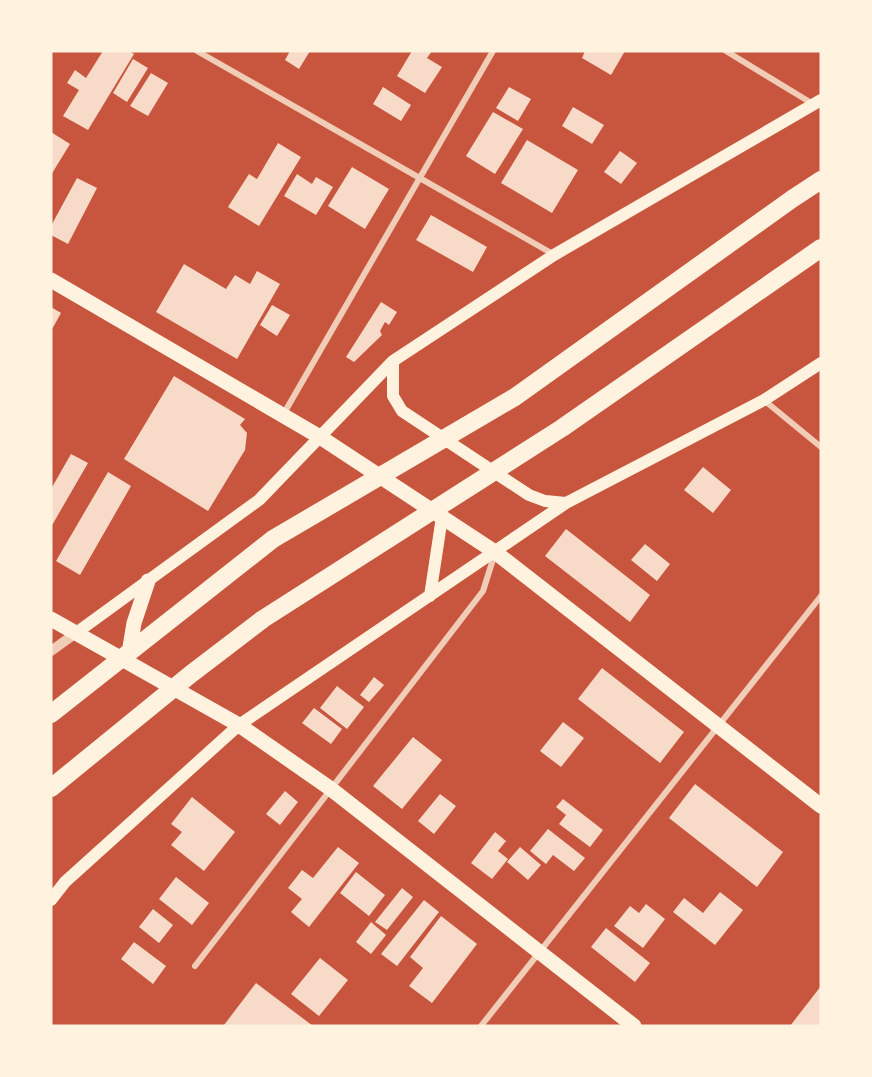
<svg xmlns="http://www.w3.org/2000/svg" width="872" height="1077" font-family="'Sofia Sans Condensed',sans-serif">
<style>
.building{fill:#f7dbc8}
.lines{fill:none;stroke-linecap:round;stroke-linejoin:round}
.minor{stroke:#f1ccb7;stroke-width:6}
.tertiary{stroke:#f1ccb7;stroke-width:10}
.secondary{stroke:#fff3e0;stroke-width:12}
.primary{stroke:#fff3e0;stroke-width:15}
.motorway{stroke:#fff3e0;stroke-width:18}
</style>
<rect width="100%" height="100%" fill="#c8553d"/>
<!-- building -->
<path class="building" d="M103 51H129L134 54 88 130 63 116 79 90 67 83 75 70 86 78Z
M290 51H310L299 69 285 60Z
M412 51H432L427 58 442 67 425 93 397 76Z
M585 51H625L611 75 582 58Z
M133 59 148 68 127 102 113 93Z
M151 73 168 83 148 116 130 106Z
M383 87 411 105 401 121 373 104Z
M509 87 531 99 518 121 496 108Z
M573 107 604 125 592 144 562 126Z
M493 112 523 129 495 174 466 156Z
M51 132 70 144 51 175Z
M527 140 578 170 552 213 501 183Z
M278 143 301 157 259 226 228 207 249 174 257 179Z
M620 151 637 163 621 184 604 172Z
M352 167 389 189 365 229 328 206Z
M297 174 312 184 316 177 333 187 316 215 284 196Z
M77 178 97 188 68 244 51 235V226Z
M431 215 487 247 473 272 416 240Z
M184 264 226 289 235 275 250 284 257 271 280 284 237 359 156 312Z
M381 302 397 312 389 325 385 322 380 331 382 335 354 362 346 357Z
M272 305 290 315 277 336 260 325Z
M51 307 61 313 51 331Z
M174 376 245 419 240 425 247 433 245 450 208 511 124 459Z
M71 454 88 463 51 527V489Z
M703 467 731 490 713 513 684 490Z
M108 472 131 486 80 575 56 561Z
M566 529 650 595 630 622 545 556Z
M645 544 670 564 657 581 631 560Z
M602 668 684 732 660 763 578 699Z
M374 677 384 685 369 702 360 695Z
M337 686 364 707 347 729 320 708Z
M314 708 342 729 331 744 302 723Z
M563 722 584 738 561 767 540 751Z
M413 737 442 760 402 809 373 786Z
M695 784 783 852 757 887 669 818Z
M285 791 298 802 280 825 266 814Z
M440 794 456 806 434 834 418 821Z
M192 797 235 832 204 871 171 845 182 832 171 824Z
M563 799 603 830 590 847 559 824 566 815 556 807Z
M548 829 585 858 574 871 553 855 546 864 530 851Z
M495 832 506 841 498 851 508 859 492 879 471 863Z
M338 847 359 863 309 927 291 912 302 899 288 888 302 870 313 878Z
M520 847 541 865 528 880 507 862Z
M356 872 385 895 369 916 340 893Z
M176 877 209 903 192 925 159 899Z
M402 888 413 897 387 930 375 922Z
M720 892 743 910 715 945 673 912 684 898 703 913Z
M424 900 439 912 397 966 381 954Z
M646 904 665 919 643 948 614 926 630 906 639 913Z
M153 909 173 925 159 943 139 927Z
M441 916 477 944 432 1003 409 986 423 968 410 957Z
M371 922 386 935 371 954 356 942Z
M606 928 650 963 635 982 591 947Z
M134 942 166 966 153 984 121 959Z
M320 958 348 980 319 1016 291 994Z
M256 983 313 1026H225L224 1025Z
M821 986V1026H790Z"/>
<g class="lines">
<!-- minor -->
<path class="minor" d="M197 51 553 254
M726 51 813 104
M765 401 821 447
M283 415 493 51
M195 966 483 591 495 553
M481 1026 821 596"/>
<!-- tertiary -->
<path class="tertiary" d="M51 651 76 633"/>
<!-- secondary -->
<path class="secondary" d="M393 361V396L402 411 529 495 545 501 566 503
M430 596 442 517
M76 633 259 500 393 361 554 255 821 100
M51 900 65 882 239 725 566 503 764 400 821 363"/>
<!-- primary -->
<path class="primary" d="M51 280 320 437 495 552 821 806
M51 619 239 725 331 789 634 1026
M128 659 134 623 148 581"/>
<!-- motorway -->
<path class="motorway" d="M51 714 273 539 515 397 792 199 821 180
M51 788 191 674 263 619 562 428 821 248"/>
</g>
<!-- border -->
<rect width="872" height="1077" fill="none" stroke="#fff3e0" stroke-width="105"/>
</svg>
